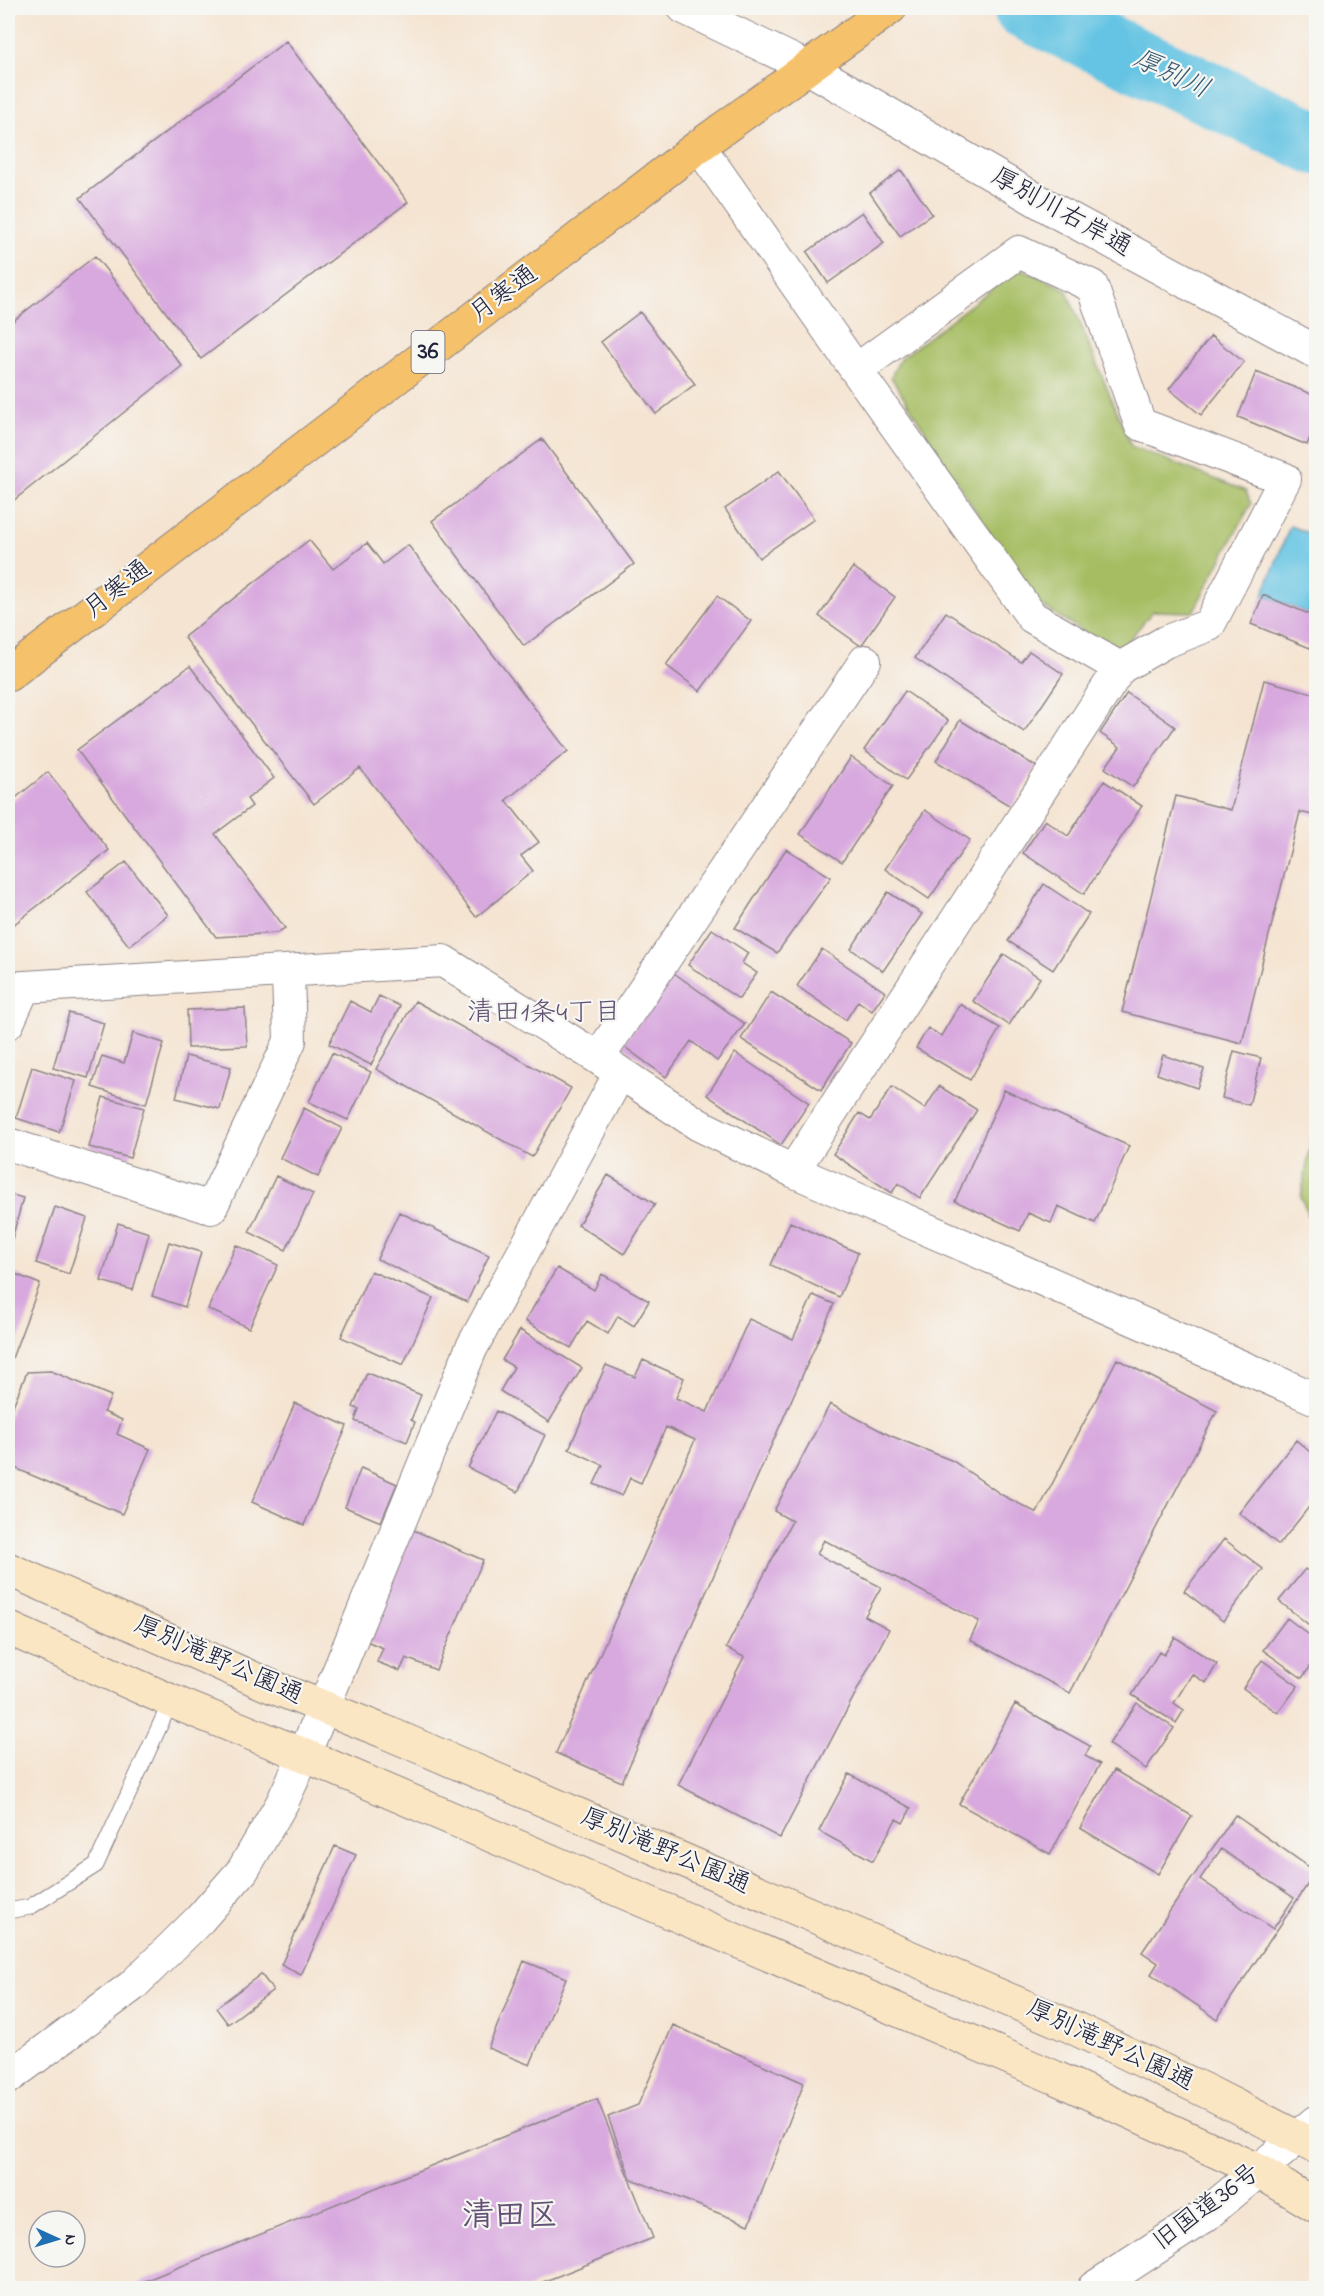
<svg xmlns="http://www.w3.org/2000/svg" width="1324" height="2296" font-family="'Indie Flower','Klee One',sans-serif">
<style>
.green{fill:#a6bd62;stroke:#64704e;stroke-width:1.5}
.water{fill:#65c4e3;stroke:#44738f;stroke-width:1.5}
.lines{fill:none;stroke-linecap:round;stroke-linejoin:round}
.river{stroke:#65c4e3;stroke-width:64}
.building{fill:#d8a9de;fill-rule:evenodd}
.service-casing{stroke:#8c8386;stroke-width:17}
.minor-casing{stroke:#8c8386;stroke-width:34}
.tertiary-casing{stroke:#8c8386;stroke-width:35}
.secondary-casing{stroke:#8c8386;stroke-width:35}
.trunk-casing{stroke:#8c8386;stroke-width:35}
.service{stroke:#fff;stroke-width:15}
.minor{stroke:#fff;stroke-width:32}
.tertiary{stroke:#fff;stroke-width:33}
.secondary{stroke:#fbe6c4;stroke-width:33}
.trunk{stroke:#f5c16b;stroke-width:33}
.labels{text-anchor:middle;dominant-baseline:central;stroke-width:4.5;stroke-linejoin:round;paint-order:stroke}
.shield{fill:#f6f6f2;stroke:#626272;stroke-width:1.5}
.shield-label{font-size:24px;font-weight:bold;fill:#22223b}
.street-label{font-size:26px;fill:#22223b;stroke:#f6f6f2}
.water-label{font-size:27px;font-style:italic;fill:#395b76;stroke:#f6f6f2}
.neighbourhood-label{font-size:27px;fill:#625174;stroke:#f6f6f2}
.district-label{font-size:32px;font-weight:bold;fill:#625174;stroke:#f6f6f2}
</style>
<rect width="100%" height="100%" fill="#f6f6f2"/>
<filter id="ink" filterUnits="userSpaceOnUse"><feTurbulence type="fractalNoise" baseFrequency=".0167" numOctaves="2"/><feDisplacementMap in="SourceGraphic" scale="12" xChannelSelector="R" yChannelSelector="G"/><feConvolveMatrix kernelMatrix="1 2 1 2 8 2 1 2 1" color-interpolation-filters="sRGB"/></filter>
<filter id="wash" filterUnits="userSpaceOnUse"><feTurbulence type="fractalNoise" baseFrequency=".008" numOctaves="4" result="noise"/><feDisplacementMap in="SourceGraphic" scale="24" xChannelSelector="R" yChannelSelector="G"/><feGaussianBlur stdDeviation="1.35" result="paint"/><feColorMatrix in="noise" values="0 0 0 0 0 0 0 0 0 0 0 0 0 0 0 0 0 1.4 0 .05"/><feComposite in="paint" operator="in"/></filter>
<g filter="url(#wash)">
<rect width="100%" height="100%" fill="#f5e4d1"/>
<!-- green -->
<path class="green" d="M1019 268 1066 289 1131 446 1246 491 1251 504 1193 612 1153 611 1118 653 1032 600 891 377 900 359Z
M1316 1114V1235L1301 1197Z"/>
<!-- water -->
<path class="water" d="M1290 526 1316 536V617L1263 595Z"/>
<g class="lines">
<!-- river -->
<path class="river" d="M1025 8 1316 143"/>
</g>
<g id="blocks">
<!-- building -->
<path class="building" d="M286 41 408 202 201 359 80 198Z
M901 170 932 214 900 236 870 193Z
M862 212 884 243 828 283 807 252Z
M95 256 182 366 8 505V316L12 322Z
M640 312 695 384 656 414 601 342Z
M1211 336 1244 362 1201 415 1169 389Z
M1256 372 1316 396V437L1311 435 1307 445 1238 417Z
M542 439 634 564 524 646 432 521Z
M779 471 814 519 759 558 725 509Z
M309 540 333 569 367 543 383 564 408 545 568 751 506 800 539 842 521 856 533 871 476 917 360 768 314 804 184 637Z
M853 567 895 597 861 646 819 616Z
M1263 595 1316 617V642L1313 641 1310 648 1251 624Z
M717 596 751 621 700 691 666 665Z
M946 612 1021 662 1029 651 1063 674 1024 732 915 658Z
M190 666 274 778 247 799 252 806 215 834 285 928 277 933 216 937 77 750Z
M1264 680 1316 694V816L1300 812 1242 1043 1122 1012 1176 796 1231 810Z
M905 691 948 721 906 780 864 750Z
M1127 693 1175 727 1133 787 1105 768 1120 747 1100 733Z
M960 720 1037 767 1012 807 936 761Z
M851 757 893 786 842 862 800 834Z
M48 772 109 850 8 929V804Z
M1104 781 1142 806 1084 894 1023 853 1045 820 1068 836Z
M925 810 970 840 929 899 885 869Z
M786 849 831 877 777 953 735 928Z
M126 862 168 915 129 946 87 892Z
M1044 884 1089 914 1053 970 1008 941Z
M888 892 922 914 883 971 851 949Z
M712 929 748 953 742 963 757 973 739 999 688 965Z
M822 949 885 992 872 1011 858 1001 846 1020 797 986Z
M1004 954 1040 978 1009 1025 973 1001Z
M674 973 745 1024 717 1061 691 1041 666 1077 622 1045Z
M771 992 851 1043 821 1090 741 1039Z
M379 996 400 1006 371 1065 329 1044 350 1001 371 1012Z
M415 1001 571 1088 532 1157 376 1069Z
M960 1004 1000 1028 970 1080 916 1048 928 1028 941 1036Z
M245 1008 247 1046 188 1048 187 1010Z
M69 1013 104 1023 88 1078 53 1068Z
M133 1033 164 1043 146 1104 92 1087 102 1056 124 1063Z
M1234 1051 1261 1058 1249 1105 1222 1098Z
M332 1053 371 1072 348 1120 309 1102Z
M735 1053 809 1103 781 1145 707 1095Z
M1163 1055 1204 1069 1197 1088 1157 1074Z
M186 1056 231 1067 220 1109 176 1098Z
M32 1067 76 1081 59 1132 16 1118Z
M939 1086 977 1110 920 1198 898 1183 892 1193 833 1154 859 1113 870 1120 892 1087 925 1109Z
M1004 1090 1129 1146 1095 1223 1058 1206 1051 1223 1028 1213 1020 1231 955 1201Z
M103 1097 144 1108 130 1158 89 1147Z
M304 1108 342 1128 318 1177 280 1158Z
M608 1175 655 1204 624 1254 578 1225Z
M276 1176 313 1194 286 1250 249 1232Z
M8 1194 23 1198 8 1254Z
M55 1207 87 1218 69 1274 36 1263Z
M399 1212 489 1255 467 1302 377 1259Z
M790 1222 858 1253 839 1297 771 1265Z
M118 1223 149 1233 133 1290 101 1281Z
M169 1242 201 1252 185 1307 152 1296Z
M236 1245 278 1265 249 1328 208 1309Z
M557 1268 594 1290 602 1274 649 1301 634 1326 618 1316 608 1334 587 1321 571 1348 525 1321Z
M8 1271 40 1284 8 1369Z
M371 1271 433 1298 403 1365 341 1337Z
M813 1295 834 1304 622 1782 556 1753 695 1440 666 1427 641 1483 630 1478 622 1496 594 1484 603 1465 569 1449 606 1365 635 1377 643 1360 684 1378 676 1398 707 1412 749 1319 793 1339Z
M520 1330 582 1368 549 1422 500 1391 514 1367 502 1360Z
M1117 1359 1217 1411 1070 1693 970 1640 979 1621 824 1540 817 1554 881 1587 865 1616 889 1629 780 1838 678 1785 744 1657 726 1648 792 1521 774 1511 830 1404 889 1435 953 1461 1002 1495 1037 1513Z
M51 1371 111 1396 104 1412 122 1420 117 1434 150 1449 122 1514 8 1465V1418L27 1372Z
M367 1373 421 1395 411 1420 415 1422 407 1442 355 1421 359 1409 353 1407Z
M295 1403 347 1426 304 1525 252 1502Z
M496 1411 545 1435 518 1492 468 1468Z
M1296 1440 1316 1457V1498L1279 1545 1239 1513Z
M361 1468 397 1484 381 1522 345 1507Z
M411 1529 483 1560 436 1670 406 1658 400 1671 377 1662 383 1648 364 1640Z
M1224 1539 1263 1569 1223 1621 1184 1591Z
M1305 1569 1316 1578V1616L1309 1625 1279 1601Z
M1287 1618 1316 1640V1659L1302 1678 1263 1650Z
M1175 1637 1217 1664 1206 1683 1192 1674 1174 1703 1184 1710 1176 1723 1132 1695 1159 1652 1164 1655Z
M1262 1660 1298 1686 1278 1713 1243 1688Z
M1137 1703 1174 1728 1146 1769 1109 1744Z
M1015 1704 1090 1746 1085 1756 1100 1764 1050 1854 959 1804Z
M1114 1770 1192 1816 1158 1874 1080 1828Z
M849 1774 911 1808 903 1823 896 1819 873 1861 819 1831Z
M1235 1815 1316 1872 1217 2019 1151 1974 1158 1963 1142 1952ZM1221 1849 1294 1898 1273 1929 1200 1879Z
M335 1846 356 1855 301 1975 281 1965Z
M524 1961 566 1978 530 2065 488 2048Z
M261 1974 273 1990 228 2024 216 2008Z
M673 2025 804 2083 749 2225 631 2179 608 2117 638 2105Z
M597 2099 653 2238 528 2288H127Z"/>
</g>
</g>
<g filter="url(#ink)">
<use href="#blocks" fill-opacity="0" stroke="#8c8386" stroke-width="1.5"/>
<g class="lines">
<!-- service casing -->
<g class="service-casing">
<path id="service" d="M8 1911 30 1907 96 1865 171 1701"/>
</g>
<!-- minor casing -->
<g class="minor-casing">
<path id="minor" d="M684 8 809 68
M699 146 856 370 1019 252 1092 286 1140 424 1285 479 1209 625 1165 642 1120 668 793 1171
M856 370 1032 617 1120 668
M8 988 443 961 598 1058 699 1125 793 1171 1316 1399
M8 1023 24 987
M598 1058 865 661
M8 1144 211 1208 290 1041 288 971
M8 2078 132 1986 200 1919 243 1870 282 1803 304 1755 471 1349 620 1073"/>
</g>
<!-- tertiary casing -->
<g class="tertiary-casing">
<path id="tertiary" d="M809 68 1059 213 1316 352
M1094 2288 1203 2217 1316 2122"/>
</g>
<!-- secondary casing -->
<g class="secondary-casing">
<path id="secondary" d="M8 1569 268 1685 383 1731 1070 2026 1210 2093 1316 2147
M8 1628 171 1701 304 1755 1054 2077 1257 2170 1316 2206"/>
</g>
<!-- trunk casing -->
<g class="trunk-casing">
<path id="trunk" d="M8 675 699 146 890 8"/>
</g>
<!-- service -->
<use href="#service" class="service"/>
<!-- minor -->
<use href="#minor" class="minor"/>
<!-- tertiary -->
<use href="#tertiary" class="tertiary"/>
<!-- secondary -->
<use href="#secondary" class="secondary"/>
<!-- trunk -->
<use href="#trunk" class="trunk"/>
</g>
</g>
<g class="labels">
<!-- shield labels -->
<rect class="shield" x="411.5" y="331" width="33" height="42" rx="4.5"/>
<g class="shield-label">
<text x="428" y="352">36</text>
</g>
<!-- street labels -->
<g class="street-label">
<text transform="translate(1061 213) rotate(29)">厚別川右岸通</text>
<text transform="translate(504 295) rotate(-37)">月寒通</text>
<text transform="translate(118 590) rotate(-38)">月寒通</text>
<text transform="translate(218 1661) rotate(24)">厚別滝野公園通</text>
<text transform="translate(665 1852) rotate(23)">厚別滝野公園通</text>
<text transform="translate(1110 2046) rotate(25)">厚別滝野公園通</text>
<text transform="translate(1207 2208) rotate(-37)">旧国道36号</text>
</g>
<!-- water labels -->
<g class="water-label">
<text transform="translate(1171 75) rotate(25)">厚別川</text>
</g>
<!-- neighbourhood labels -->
<g class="neighbourhood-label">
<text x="544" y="1013">清田1条4丁目</text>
</g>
<!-- district labels -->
<g class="district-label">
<text x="510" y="2217">清田区</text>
</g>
</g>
<!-- margin -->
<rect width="1324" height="2296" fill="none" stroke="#f6f6f2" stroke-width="30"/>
<!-- north arrow -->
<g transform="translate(57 2239) rotate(94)"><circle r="28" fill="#f6f6f2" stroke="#a1a1a9" stroke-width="1.5"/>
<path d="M0-4.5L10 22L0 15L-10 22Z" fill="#1f6fb2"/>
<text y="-9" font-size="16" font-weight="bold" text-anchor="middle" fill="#22223b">N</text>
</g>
</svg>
